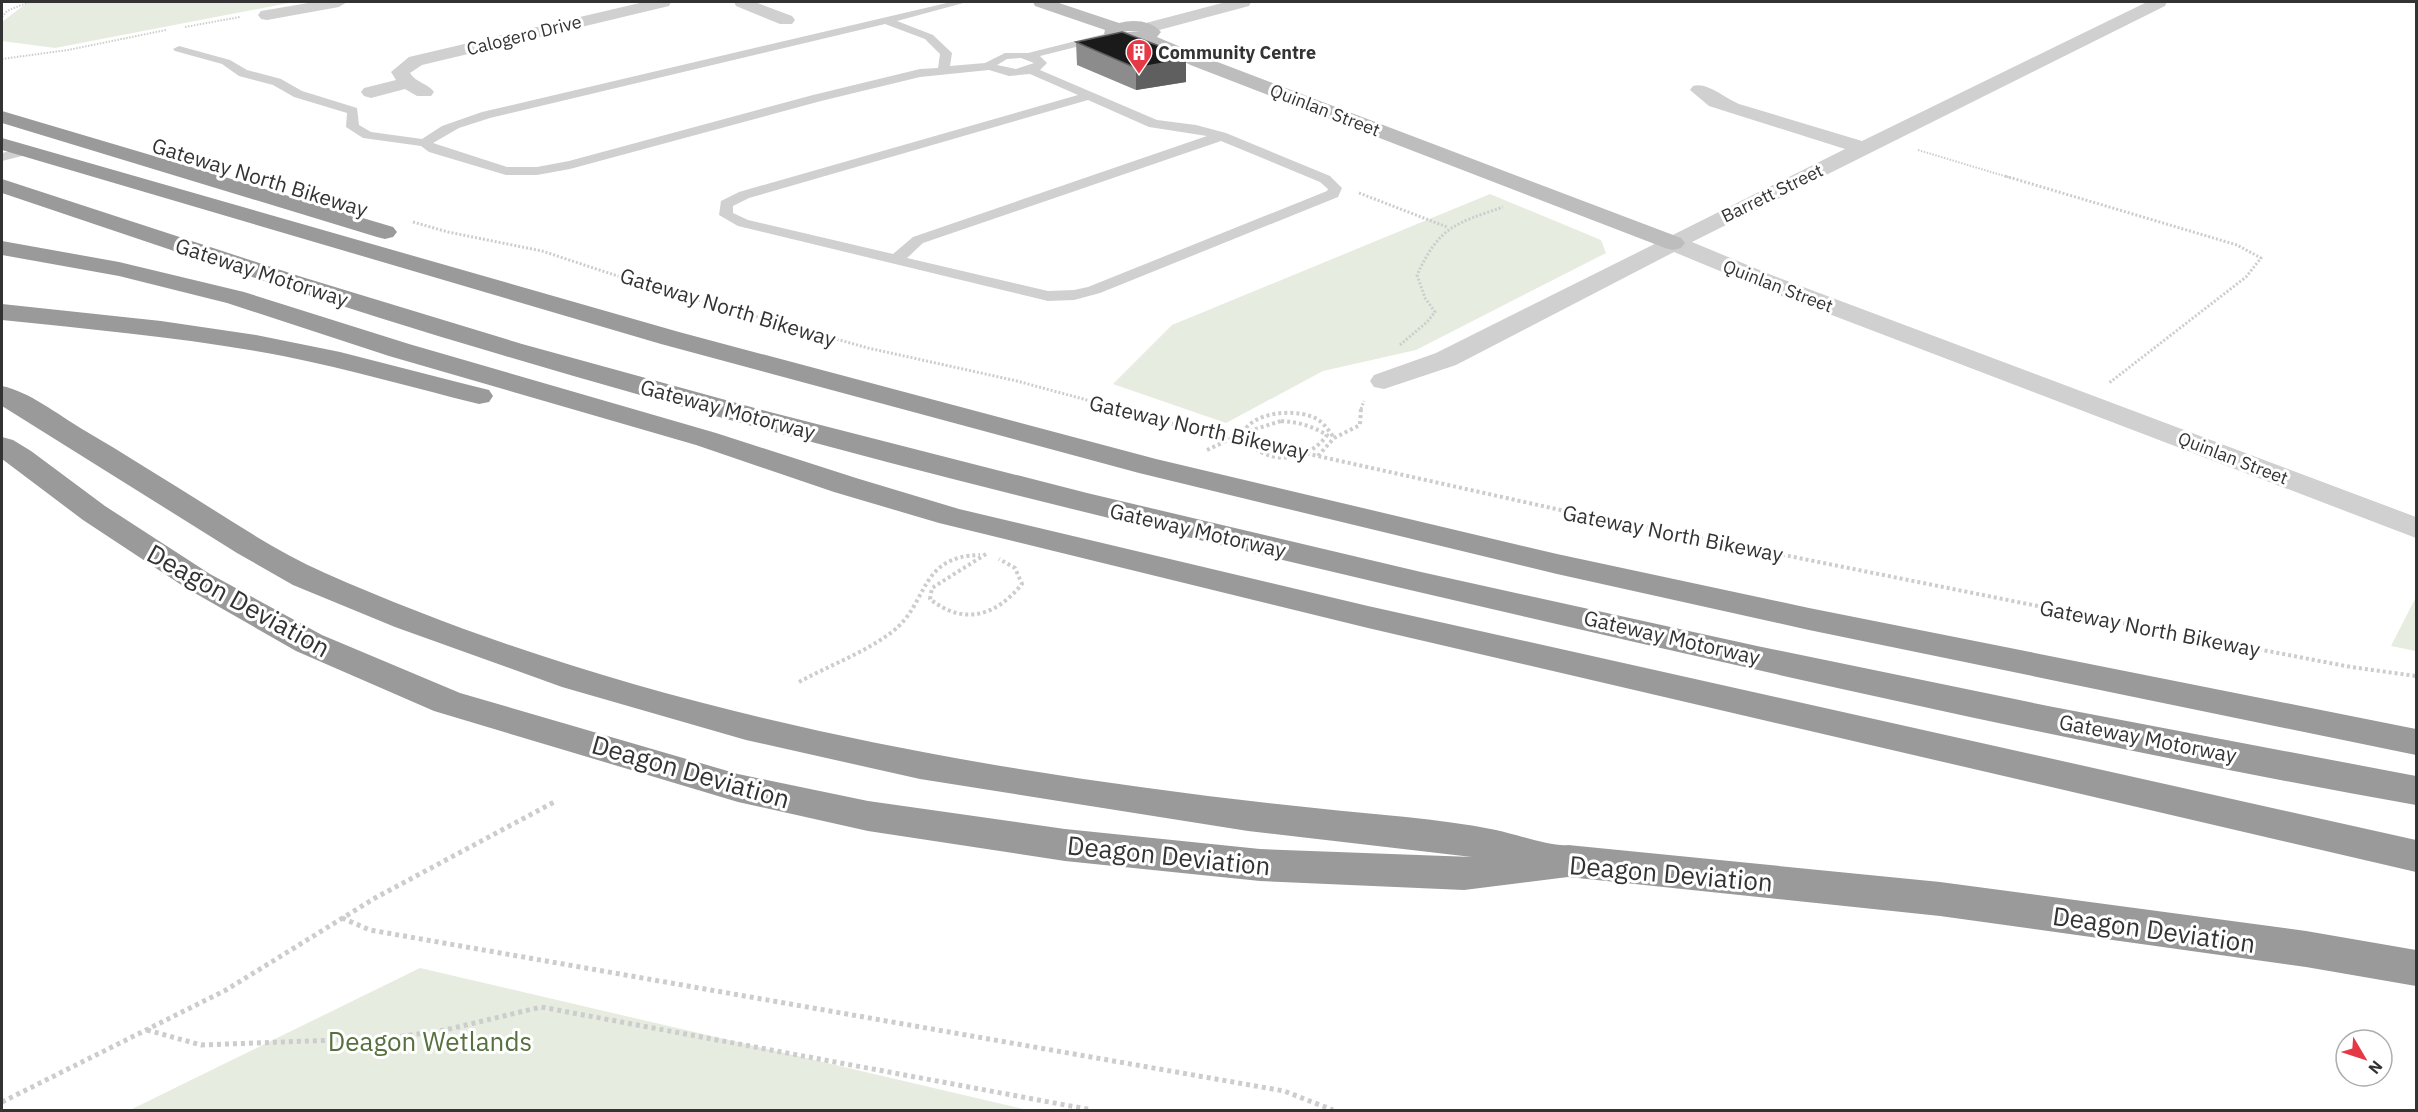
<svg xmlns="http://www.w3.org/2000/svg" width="2418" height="1112" font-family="'IBM Plex Sans',sans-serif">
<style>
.green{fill:#e6ecdf}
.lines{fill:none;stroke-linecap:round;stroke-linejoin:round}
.path-far3{stroke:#cdcdcd;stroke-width:2;stroke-dasharray:1.5 1.5;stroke-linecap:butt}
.path-far2{stroke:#cdcdcd;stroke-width:3;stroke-dasharray:2 2;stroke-linecap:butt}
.path-far1{stroke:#cdcdcd;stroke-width:4;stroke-dasharray:3 3;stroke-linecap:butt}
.path{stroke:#cdcdcd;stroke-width:5;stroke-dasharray:4 4;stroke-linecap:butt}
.lane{fill:#d0d0d0;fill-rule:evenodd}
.street{fill:#d0d0d0;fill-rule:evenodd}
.secondary{fill:#bdbdbd;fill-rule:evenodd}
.highway{fill:#9a9a9a;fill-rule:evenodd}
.wall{fill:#8c8c8c}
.shaded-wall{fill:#5f5f5f}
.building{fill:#1a1a1a;stroke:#5f5f5f;stroke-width:1.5}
.labels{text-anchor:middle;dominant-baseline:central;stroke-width:6;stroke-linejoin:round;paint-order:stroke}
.far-street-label{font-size:18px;fill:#333;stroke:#fff}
.far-poi-label{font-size:18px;font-weight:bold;fill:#333;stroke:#fff;text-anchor:start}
.street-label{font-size:21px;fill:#333;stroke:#fff}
.near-street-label{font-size:26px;fill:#333;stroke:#fff}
.near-park-label{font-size:26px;fill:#56703f;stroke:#fff}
</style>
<rect width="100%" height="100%" fill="#fff"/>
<!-- green -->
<path class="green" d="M28 2H294L55 48 2 41V22Z
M1490 194 1601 240 1606 253 1416 350 1323 371 1226 423 1113 384 1172 325Z
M2416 597V651L2391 646Z
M420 968 1028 1110H130Z"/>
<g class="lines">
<!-- path-far3 -->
<path class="path-far3" d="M2 17 7 11 29 2
M185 27 240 17
M2 59 68 50 166 30
M1918 150 2011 178"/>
<!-- path-far2 -->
<path class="path-far2" d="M2005 176 2237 245 2261 258 2246 277 2109 383
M1359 193 1447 227
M413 222 448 232 542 251 648 286 868 348 1017 381 1120 409
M1400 345 1427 322 1435 312 1425 298 1417 275C1440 226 1454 224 1503 207
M1361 409 1364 401"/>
<!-- path-far1 -->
<path class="path-far1" d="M1114 408 1165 422 1565 511 2137 626 2351 667 2416 676
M1281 421C1299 422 1312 426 1327 435 1307 464 1260 467 1243 433Z
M1243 433C1252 413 1290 409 1310 416 1321 419 1328 429 1334 438
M1207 450 1243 433
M1318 456 1334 438 1360 425 1361 408
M986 554 932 588 930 599C964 626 996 616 1022 584L1015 568 999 559
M799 682C830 665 864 653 892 632 929 604 918 556 980 555"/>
<!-- path -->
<path class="path" d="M342 918 370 930 1284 1091 1333 1110
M147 1030 201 1045 391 1038 445 1030 541 1007 1092 1110
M2 1102 226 990 375 898 556 801"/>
<!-- lane -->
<path class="lane" d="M951 2H967L897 21 933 35 952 53 950 66 985 63 1005 53H1028L1104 34 1108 35V39L1040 56 1047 63 1040 70 1157 120 1196 125 1226 133 1330 176 1342 188 1338 197 1100 293 1074 300 1048 301 738 226 719 215 721 201 739 192 1078 95 1030 74 1009 76 989 70 920 77 821 101 570 169 537 175H506L429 152 421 146 363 138 346 127 347 113 294 97 273 85 239 76 222 64 175 51 173 49 179 46 230 60 247 70 281 79 302 91 357 108 359 125 371 132 422 139 442 126 482 112ZM885 24 925 39 940 54 938 68 920 69 813 95 569 161 537 167H507L433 143 459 128 490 118ZM1021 58 1034 63 1016 69 997 65 1007 59ZM1088 100 1149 127 1207 136 913 237 893 254 748 220 733 213V206L749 198ZM1221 141 1320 182 1328 189 1327 191 1088 287 1074 290 1048 291 907 258 923 243Z
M25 147 32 151 30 154 2 161V153Z"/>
<!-- street -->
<path class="street" d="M314 2H347L339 7 267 20 261 19 258 15 261 11 267 10Z
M644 2H671L669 6 422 65 410 73C416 83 428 83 434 92L431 96H417L405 89 371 98 364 96 361 92 364 88 396 80 391 72 409 57Z
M734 2H755L792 16 795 20 792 24H780L736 6Z
M1226 2H1251L1249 6 1148 33 1142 32 1139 28 1142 24Z
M2147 2H2167L2165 6 1692 242 1774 276 2416 517V538L1756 286 1674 252 1456 365 1384 389 1374 387 1370 381 1374 375 1436 353 1845 149 1709 106 1690 90 1693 86C1708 82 1724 98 1739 104L1862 141Z"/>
<!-- secondary -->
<path class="secondary" d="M1033 2H1056L1119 23C1133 19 1151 20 1161 32L1157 37 1207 58 1681 238 1685 243 1681 248 1673 250 1665 248 1193 66C1181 61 1151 44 1140 43 1128 42 1113 45 1104 34L1105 30 1035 6ZM1128 31 1140 32H1124Z"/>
<!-- highway -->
<path class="highway" d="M2 111 393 227 397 232 393 237 385 239 377 237 2 123Z
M2 138 679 332 1156 459 1557 554 1809 608 2416 729V755L1809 630 1557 574 1139 473 661 344 2 150Z
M2 179 302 277 522 344 762 410 1087 493 1421 572 1757 646 2048 706 2416 776V805C2117 752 1819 685 1522 616 1180 537 838 455 502 355 334 306 168 249 2 193Z
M2 241 119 262 244 292 409 344 716 433 856 478 959 509 1368 606 2416 840V872L1368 628 939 523 834 492 696 445 389 356 227 303 119 276 2 255Z
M2 304 161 321 256 335 340 352 461 383 489 390 493 396 489 402 479 404C414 388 349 369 283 356 190 338 96 330 2 320Z
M2 386C30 392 57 414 82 429 125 454 167 481 209 507 247 531 284 555 325 573 664 723 1038 783 1406 817 1436 820 1466 824 1496 830 1515 834 1552 847 1568 845L1940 882 2306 931 2416 950V986L2306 967 1940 916 1568 877 1464 890 1260 881 1065 861 868 831 738 802 434 711 296 651 186 588 83 520 2 459V437L13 440 31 451 105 506 210 574 322 635 460 693 738 774 868 801 1065 829 1260 849 1472 857 1248 831 920 779 746 740 562 687 395 627 293 585 237 553 2 406Z"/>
</g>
<!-- wall -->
<path class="wall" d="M1076 42 1186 56V82L1136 90 1077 65Z"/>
<!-- shaded-wall -->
<path class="shaded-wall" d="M1186 59V82L1136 90V68Z"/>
<!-- building -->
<path class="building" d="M1122 32 1186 56V59L1136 68 1076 42Z"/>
<!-- icons -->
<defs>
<g id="building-pin" transform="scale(1.35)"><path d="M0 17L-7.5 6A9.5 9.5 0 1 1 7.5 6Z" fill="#e63946" stroke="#fff"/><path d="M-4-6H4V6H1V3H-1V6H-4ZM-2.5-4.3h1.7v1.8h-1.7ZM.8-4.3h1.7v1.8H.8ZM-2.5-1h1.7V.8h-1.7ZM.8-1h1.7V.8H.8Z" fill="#fff"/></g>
</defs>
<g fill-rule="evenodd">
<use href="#building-pin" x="1139" y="52"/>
</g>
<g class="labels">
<!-- far-street labels -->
<g class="far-street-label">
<text transform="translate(524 35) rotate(-14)">Calogero Drive</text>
<text transform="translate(1325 110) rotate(21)">Quinlan Street</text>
<text transform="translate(1772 193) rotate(-26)">Barrett Street</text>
<text transform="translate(1778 286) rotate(21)">Quinlan Street</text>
<text transform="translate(2233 458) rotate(21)">Quinlan Street</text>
</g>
<!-- far-poi labels -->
<g class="far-poi-label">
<text x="1158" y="52">Community Centre</text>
</g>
<!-- street labels -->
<g class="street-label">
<text transform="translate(260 177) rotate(17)">Gateway North Bikeway</text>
<text transform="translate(262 272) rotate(18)">Gateway Motorway</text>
<text transform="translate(728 307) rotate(17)">Gateway North Bikeway</text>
<text transform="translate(728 409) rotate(15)">Gateway Motorway</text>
<text transform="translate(1199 427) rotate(13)">Gateway North Bikeway</text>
<text transform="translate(1198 530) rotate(13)">Gateway Motorway</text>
<text transform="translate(1673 533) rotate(11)">Gateway North Bikeway</text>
<text transform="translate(2150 628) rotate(11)">Gateway North Bikeway</text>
<text transform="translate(1672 637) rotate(13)">Gateway Motorway</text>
<text transform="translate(2148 738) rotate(11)">Gateway Motorway</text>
</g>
<!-- near-street labels -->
<g class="near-street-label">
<text transform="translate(239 600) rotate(29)">Deagon Deviation</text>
<text transform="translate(691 771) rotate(16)">Deagon Deviation</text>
<text transform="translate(1169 855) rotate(6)">Deagon Deviation</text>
<text transform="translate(1671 873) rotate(5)">Deagon Deviation</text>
<text transform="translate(2154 929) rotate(8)">Deagon Deviation</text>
</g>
<!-- near-park labels -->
<g class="near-park-label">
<text x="430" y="1041">Deagon Wetlands</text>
</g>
</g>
<!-- border -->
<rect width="2418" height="1112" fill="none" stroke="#333333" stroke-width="6"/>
<!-- north arrow -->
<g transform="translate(2364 1058) rotate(129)"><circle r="28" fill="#ffffff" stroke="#adadad" stroke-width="1.5"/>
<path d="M0-4.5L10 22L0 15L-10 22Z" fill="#e63946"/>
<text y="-9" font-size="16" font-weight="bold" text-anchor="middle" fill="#333333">N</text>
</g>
</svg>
